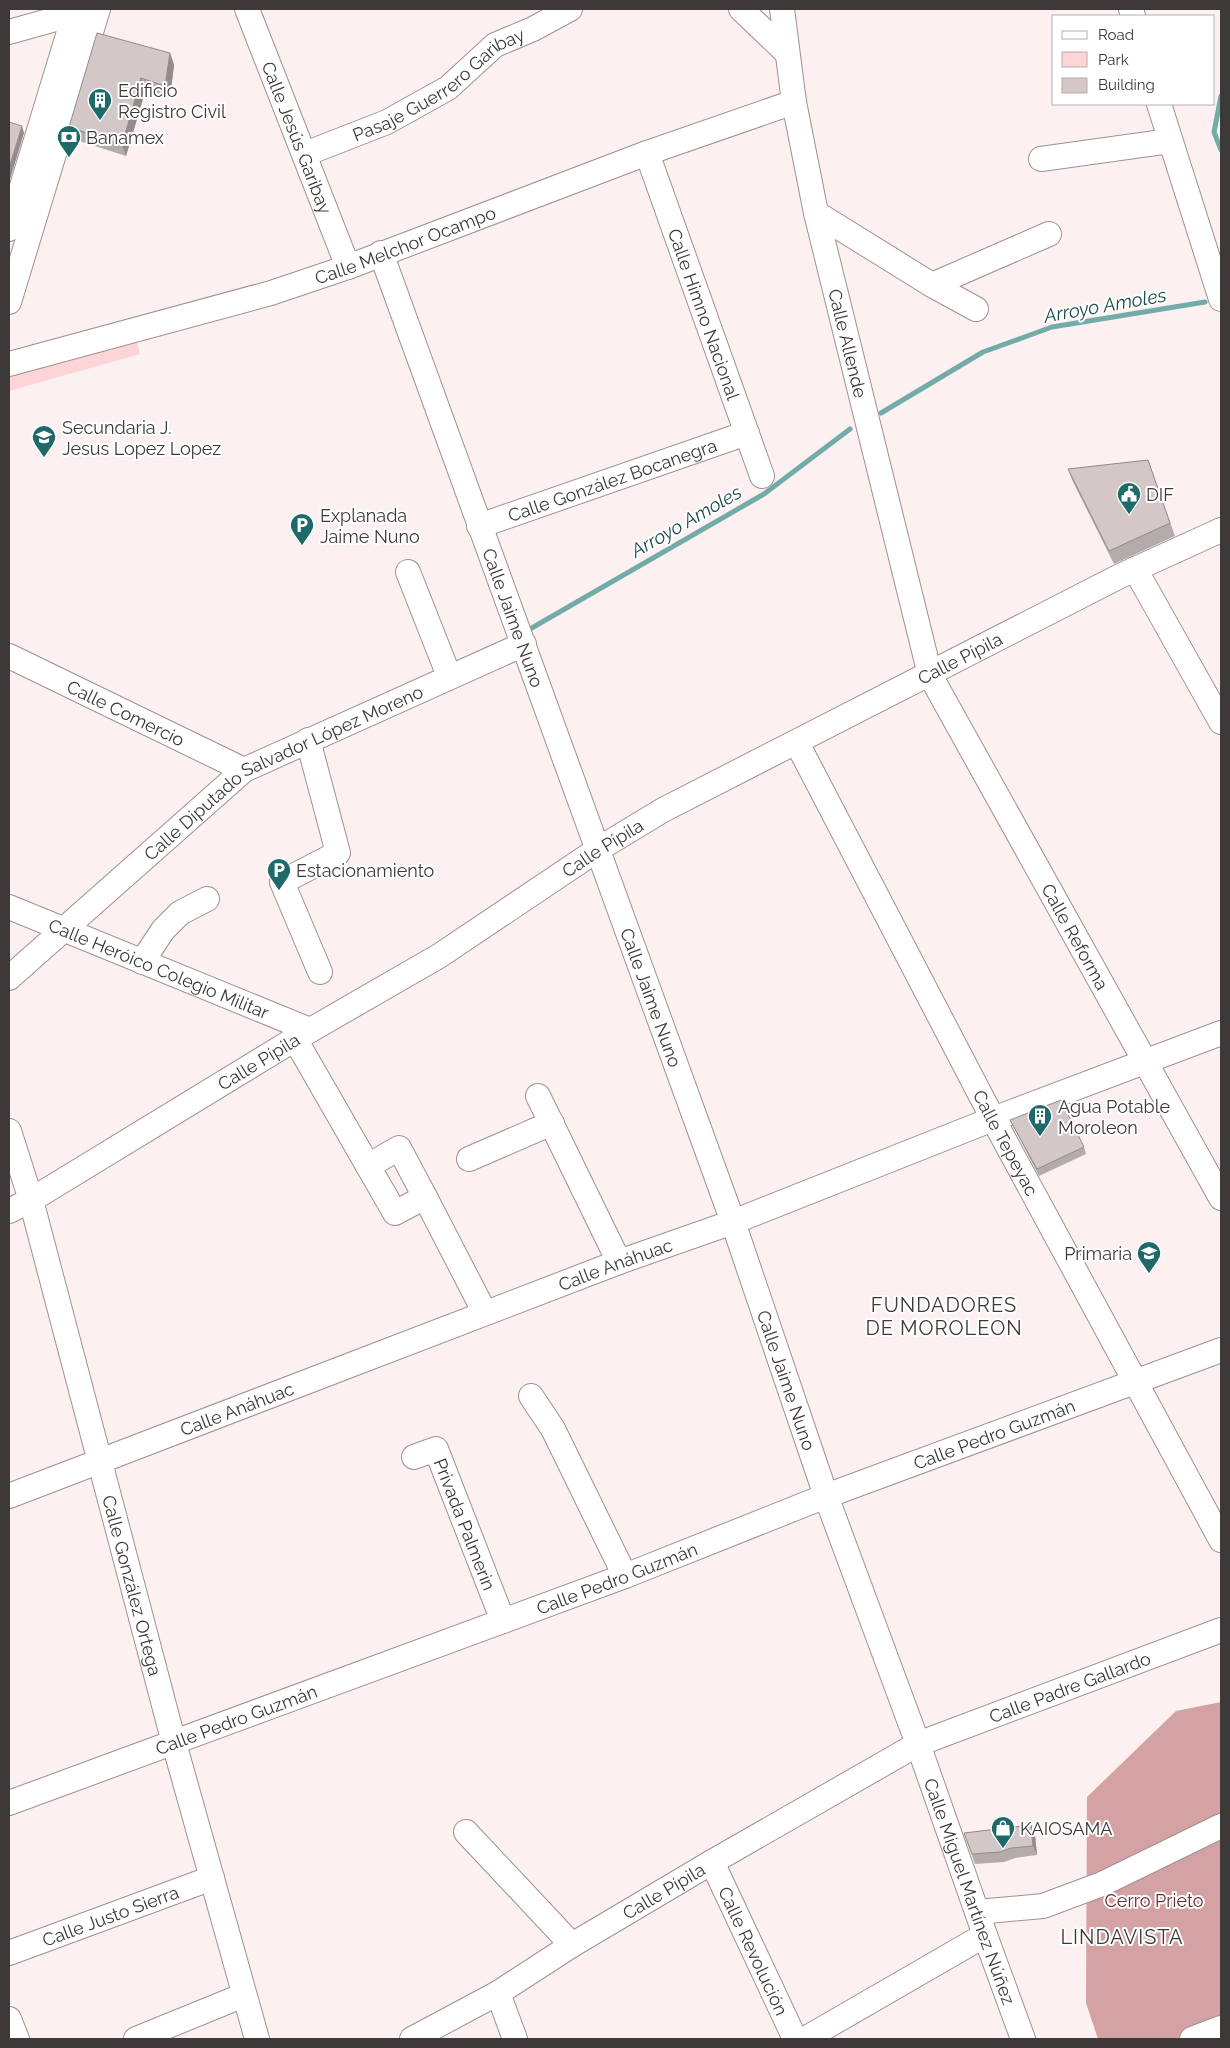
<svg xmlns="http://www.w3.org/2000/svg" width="1230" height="2048" font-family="Raleway,sans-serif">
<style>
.green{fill:#fdd5d6}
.forest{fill:#d5a2a4}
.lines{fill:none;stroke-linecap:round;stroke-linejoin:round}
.stream{stroke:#72aca9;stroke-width:5}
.minor-casing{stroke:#9d9191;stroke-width:26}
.minor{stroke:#fff;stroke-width:24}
.wall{fill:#b5abab}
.shaded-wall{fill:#948b8b}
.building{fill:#d3c7c7;stroke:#948b8b}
.labels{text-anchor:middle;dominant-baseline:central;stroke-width:4;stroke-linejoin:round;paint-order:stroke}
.street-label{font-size:18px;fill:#3e3939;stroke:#fff}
.poi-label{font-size:18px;fill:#3e3939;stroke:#fff;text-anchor:start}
.park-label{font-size:18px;fill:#6c2c33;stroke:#fff}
.water-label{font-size:19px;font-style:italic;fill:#164b49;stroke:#fff}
.quarter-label{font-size:20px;letter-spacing:1px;fill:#3e3939;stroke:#fff}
</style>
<rect width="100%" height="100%" fill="#fdf0f0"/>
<!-- green -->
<path class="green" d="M134 330 140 354 9 391V364Z"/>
<!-- forest -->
<path class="forest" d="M1221 1702V2039H1098L1086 2003 1087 1797 1176 1711Z"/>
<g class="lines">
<!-- stream -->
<path class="stream" d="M1221 96 1214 132 1221 150
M881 413 983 352 1052 327 1205 302
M530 629 764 494 850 429"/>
<!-- minor casing -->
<g class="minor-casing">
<g id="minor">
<path id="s1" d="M247 9 348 267"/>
<path d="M741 9 786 52"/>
<path id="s2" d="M782 9 794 102 816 213 930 675 1221 1198"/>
<path d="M1131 9 1133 16"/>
<path d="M9 32 59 18 88 21"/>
<path d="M1159 104 1221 299"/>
<path id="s3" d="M647 153 762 476"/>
<path id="s4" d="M305 154 387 122 448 88 495 45 533 29 570 9"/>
<path d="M1041 159 1170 141"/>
<path d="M816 213 932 285 976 309"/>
<path d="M9 229 76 9"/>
<path id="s5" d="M381 253 733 1222 826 1496 918 1744 985 1935 1023 2039"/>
<path d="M932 285 1049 234"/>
<path d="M9 302 98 9"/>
<path id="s6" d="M9 364 271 293 348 267 647 153 794 102"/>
<path id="s7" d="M479 526 747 433"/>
<path d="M1135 569 1221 722"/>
<path d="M408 572 449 676"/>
<path id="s8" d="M9 656 244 770"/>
<path d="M308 740 338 853 282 882 320 972"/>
<path id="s9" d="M797 743 993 1119 1221 1540"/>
<path id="s10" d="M9 907 310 1030"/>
<path d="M142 962 163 930 180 913 207 899"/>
<path id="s11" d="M9 978 244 770 524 644"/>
<path d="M295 1039 395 1213 425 1197 485 1313"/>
<path d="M538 1096 619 1262"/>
<path id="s12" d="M9 1131 31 1200 174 1743 257 2039"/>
<path d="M469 1159 552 1123"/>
<path d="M368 1166 399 1148 425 1197"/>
<path id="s13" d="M9 1211 31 1200 295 1039 439 956 597 850 663 810 1120 576 1221 530"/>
<path d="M531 1396 553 1429 625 1576"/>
<path id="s14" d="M414 1457 436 1449 503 1621"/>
<path id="s15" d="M9 1496 619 1262 733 1222 993 1119 1221 1033"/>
<path id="s16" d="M9 1803 625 1576 826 1496 1221 1350"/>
<path d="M466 1832 572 1945"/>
<path id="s17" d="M712 1862 795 2039"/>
<path d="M977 1912 1043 1906 1102 1884 1221 1826"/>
<path id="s18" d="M9 1953 212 1878"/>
<path d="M498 1993 515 2039"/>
<path d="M9 2019 17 2039"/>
<path d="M136 2039 244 1995"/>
<path id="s19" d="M412 2039 498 1993 572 1945 712 1862 918 1744 1221 1630"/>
<path d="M805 2039 985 1935"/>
<path d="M1192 2039 1221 2028"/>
</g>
</g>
<!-- minor -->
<use href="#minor" class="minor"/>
</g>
<!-- wall -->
<path class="wall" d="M170 53 174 65 170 98 146 89 126 156 73 139 69 127Z
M1148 460 1175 536 1114 564 1073 482 1068 469Z
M1010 1120 1084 1147 1086 1154 1039 1176 1013 1126Z
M1031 1825 1035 1835 1037 1855 1015 1858 1004 1862 975 1864 964 1833Z"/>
<!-- shaded-wall -->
<path class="shaded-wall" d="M170 53 174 65 170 98 165 86Z
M141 78 146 89 126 156 122 145Z
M22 126 24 133 9 183V168Z
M1031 1825 1035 1835 1037 1855 1033 1846Z"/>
<!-- building -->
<path class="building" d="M97 33 170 53 165 86 141 78 122 145 69 127Z
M9 122 22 126 9 168Z
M1148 460 1170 523 1109 551 1068 469Z
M1061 1100 1084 1147 1037 1169 1010 1120Z
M1031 1825 1033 1846 1011 1848 1000 1852 972 1854 964 1833Z"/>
<!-- icons -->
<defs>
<g id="building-pin" transform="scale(1.25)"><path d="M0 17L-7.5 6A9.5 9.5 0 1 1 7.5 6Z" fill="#1e6a68" stroke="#fff"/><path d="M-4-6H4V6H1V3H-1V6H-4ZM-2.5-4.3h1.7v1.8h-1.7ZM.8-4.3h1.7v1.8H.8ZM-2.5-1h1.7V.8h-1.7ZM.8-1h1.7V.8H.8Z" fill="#fff"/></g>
<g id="bank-pin" transform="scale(1.25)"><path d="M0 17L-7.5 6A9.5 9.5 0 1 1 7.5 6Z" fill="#1e6a68" stroke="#fff"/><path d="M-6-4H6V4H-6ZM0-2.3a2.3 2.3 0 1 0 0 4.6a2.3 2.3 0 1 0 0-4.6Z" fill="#fff"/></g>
<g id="school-pin" transform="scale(1.25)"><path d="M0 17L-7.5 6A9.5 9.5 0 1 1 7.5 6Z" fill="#1e6a68" stroke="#fff"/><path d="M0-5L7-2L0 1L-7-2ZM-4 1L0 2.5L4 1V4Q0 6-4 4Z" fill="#fff"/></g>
<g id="civic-pin" transform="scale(1.25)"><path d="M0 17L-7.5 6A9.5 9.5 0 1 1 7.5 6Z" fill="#1e6a68" stroke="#fff"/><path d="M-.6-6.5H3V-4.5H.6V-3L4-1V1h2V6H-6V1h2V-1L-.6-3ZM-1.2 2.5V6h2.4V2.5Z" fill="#fff"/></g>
<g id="parking-pin" transform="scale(1.25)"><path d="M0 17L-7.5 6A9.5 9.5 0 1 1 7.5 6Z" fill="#1e6a68" stroke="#fff"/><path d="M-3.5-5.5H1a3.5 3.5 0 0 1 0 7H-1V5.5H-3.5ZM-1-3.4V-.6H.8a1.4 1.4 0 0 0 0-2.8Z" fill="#fff"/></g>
<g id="shop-pin" transform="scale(1.25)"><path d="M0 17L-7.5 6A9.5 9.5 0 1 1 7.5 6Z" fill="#1e6a68" stroke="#fff"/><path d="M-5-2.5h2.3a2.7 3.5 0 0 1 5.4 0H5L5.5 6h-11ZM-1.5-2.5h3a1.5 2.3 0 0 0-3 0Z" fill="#fff"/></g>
</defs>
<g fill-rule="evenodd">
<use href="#building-pin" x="100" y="100"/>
<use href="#bank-pin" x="69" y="137"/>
<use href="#school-pin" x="44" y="437"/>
<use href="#civic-pin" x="1129" y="494"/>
<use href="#parking-pin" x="302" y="525"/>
<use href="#parking-pin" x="279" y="870"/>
<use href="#building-pin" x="1040" y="1116"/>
<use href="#school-pin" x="1149" y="1253"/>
<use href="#shop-pin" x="1003" y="1828"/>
</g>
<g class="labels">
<!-- street labels -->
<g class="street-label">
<text stroke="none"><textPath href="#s4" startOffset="152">Pasaje Guerrero Garibay</textPath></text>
<text stroke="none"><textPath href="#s1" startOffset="138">Calle Jesús Garibay</textPath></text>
<text stroke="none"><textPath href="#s6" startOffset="414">Calle Melchor Ocampo</textPath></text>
<text stroke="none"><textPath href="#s3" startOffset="171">Calle Himno Nacional</textPath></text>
<text stroke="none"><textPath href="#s2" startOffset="341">Calle Allende</textPath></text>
<text stroke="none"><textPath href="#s7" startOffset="141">Calle González Bocanegra</textPath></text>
<text stroke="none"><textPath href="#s5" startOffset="388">Calle Jaime Nuno</textPath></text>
<text stroke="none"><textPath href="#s13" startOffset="1101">Calle Pípila</textPath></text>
<text stroke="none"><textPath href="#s8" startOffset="130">Calle Comercio</textPath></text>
<text stroke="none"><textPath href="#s11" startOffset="346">Calle Diputado Salvador López Moreno</textPath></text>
<text stroke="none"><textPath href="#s13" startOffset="696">Calle Pípila</textPath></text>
<text stroke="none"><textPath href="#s2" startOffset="982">Calle Reforma</textPath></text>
<text stroke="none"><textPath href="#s10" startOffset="162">Calle Heróico Colegio Militar</textPath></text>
<text stroke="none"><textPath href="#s5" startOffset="792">Calle Jaime Nuno</textPath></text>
<text stroke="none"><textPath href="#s13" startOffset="291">Calle Pípila</textPath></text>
<text stroke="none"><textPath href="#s9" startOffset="451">Calle Tepeyac</textPath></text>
<text stroke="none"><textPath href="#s15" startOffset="649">Calle Anáhuac</textPath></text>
<text stroke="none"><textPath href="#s5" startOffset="1198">Calle Jaime Nuno</textPath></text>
<text stroke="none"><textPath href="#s15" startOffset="244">Calle Anáhuac</textPath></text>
<text stroke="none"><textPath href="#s16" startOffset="1052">Calle Pedro Guzmán</textPath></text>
<text stroke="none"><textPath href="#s14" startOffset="104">Privada Palmerin</textPath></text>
<text stroke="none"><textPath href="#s16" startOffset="648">Calle Pedro Guzmán</textPath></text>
<text stroke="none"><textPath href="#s12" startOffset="471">Calle González Ortega</textPath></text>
<text stroke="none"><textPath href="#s19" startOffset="748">Calle Padre Gallardo</textPath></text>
<text stroke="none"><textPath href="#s16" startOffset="242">Calle Pedro Guzmán</textPath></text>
<text stroke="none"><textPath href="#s19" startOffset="292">Calle Pípila</textPath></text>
<text stroke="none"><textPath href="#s5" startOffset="1741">Calle Miguel Martínez Núñez</textPath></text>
<text stroke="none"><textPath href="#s18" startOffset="108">Calle Justo Sierra</textPath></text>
<text stroke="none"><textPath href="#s17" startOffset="98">Calle Revolución</textPath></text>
</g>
<!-- poi labels -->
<g class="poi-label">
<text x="118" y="90">Edificio<tspan x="118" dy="21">Registro Civil</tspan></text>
<text x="86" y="137">Banamex</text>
<text x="62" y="427">Secundaria J.<tspan x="62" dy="21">Jesus Lopez Lopez</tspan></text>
<text x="1146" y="494">DIF</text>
<text x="320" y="515">Explanada<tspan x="320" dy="21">Jaime Nuno</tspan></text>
<text x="296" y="870">Estacionamiento</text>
<text x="1058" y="1106">Agua Potable<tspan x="1058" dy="21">Moroleon</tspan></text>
<text x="1132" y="1253" text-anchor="end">Primaria</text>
<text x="1020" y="1828">KAIOSAMA</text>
</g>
<!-- park labels -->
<g class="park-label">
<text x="1154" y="1900">Cerro Prieto</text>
</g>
<!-- water labels -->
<g class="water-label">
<text transform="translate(1105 305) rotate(-10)">Arroyo Amoles</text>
<text transform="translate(686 521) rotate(-30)">Arroyo Amoles</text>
</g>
<!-- quarter labels -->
<g class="quarter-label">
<text x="944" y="1305">FUNDADORES<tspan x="944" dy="23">DE MOROLEON</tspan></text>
<text x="1122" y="1937">LINDAVISTA</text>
</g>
</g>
<!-- border -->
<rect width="1230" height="2048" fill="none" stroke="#3e3939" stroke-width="20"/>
<!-- legend -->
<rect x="1052" y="15" width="162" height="90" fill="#ffffff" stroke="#b2b0b0"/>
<rect x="1062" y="31" width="25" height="8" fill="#ffffff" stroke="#b2b0b0"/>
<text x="1098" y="40" font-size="15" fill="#3e3939">Road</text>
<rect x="1062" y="52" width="25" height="15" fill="#fdd5d6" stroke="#b2b0b0"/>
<text x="1098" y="65" font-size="15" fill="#3e3939">Park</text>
<rect x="1062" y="78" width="25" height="15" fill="#d3c7c7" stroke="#b2b0b0"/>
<text x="1098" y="90" font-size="15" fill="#3e3939">Building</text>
</svg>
